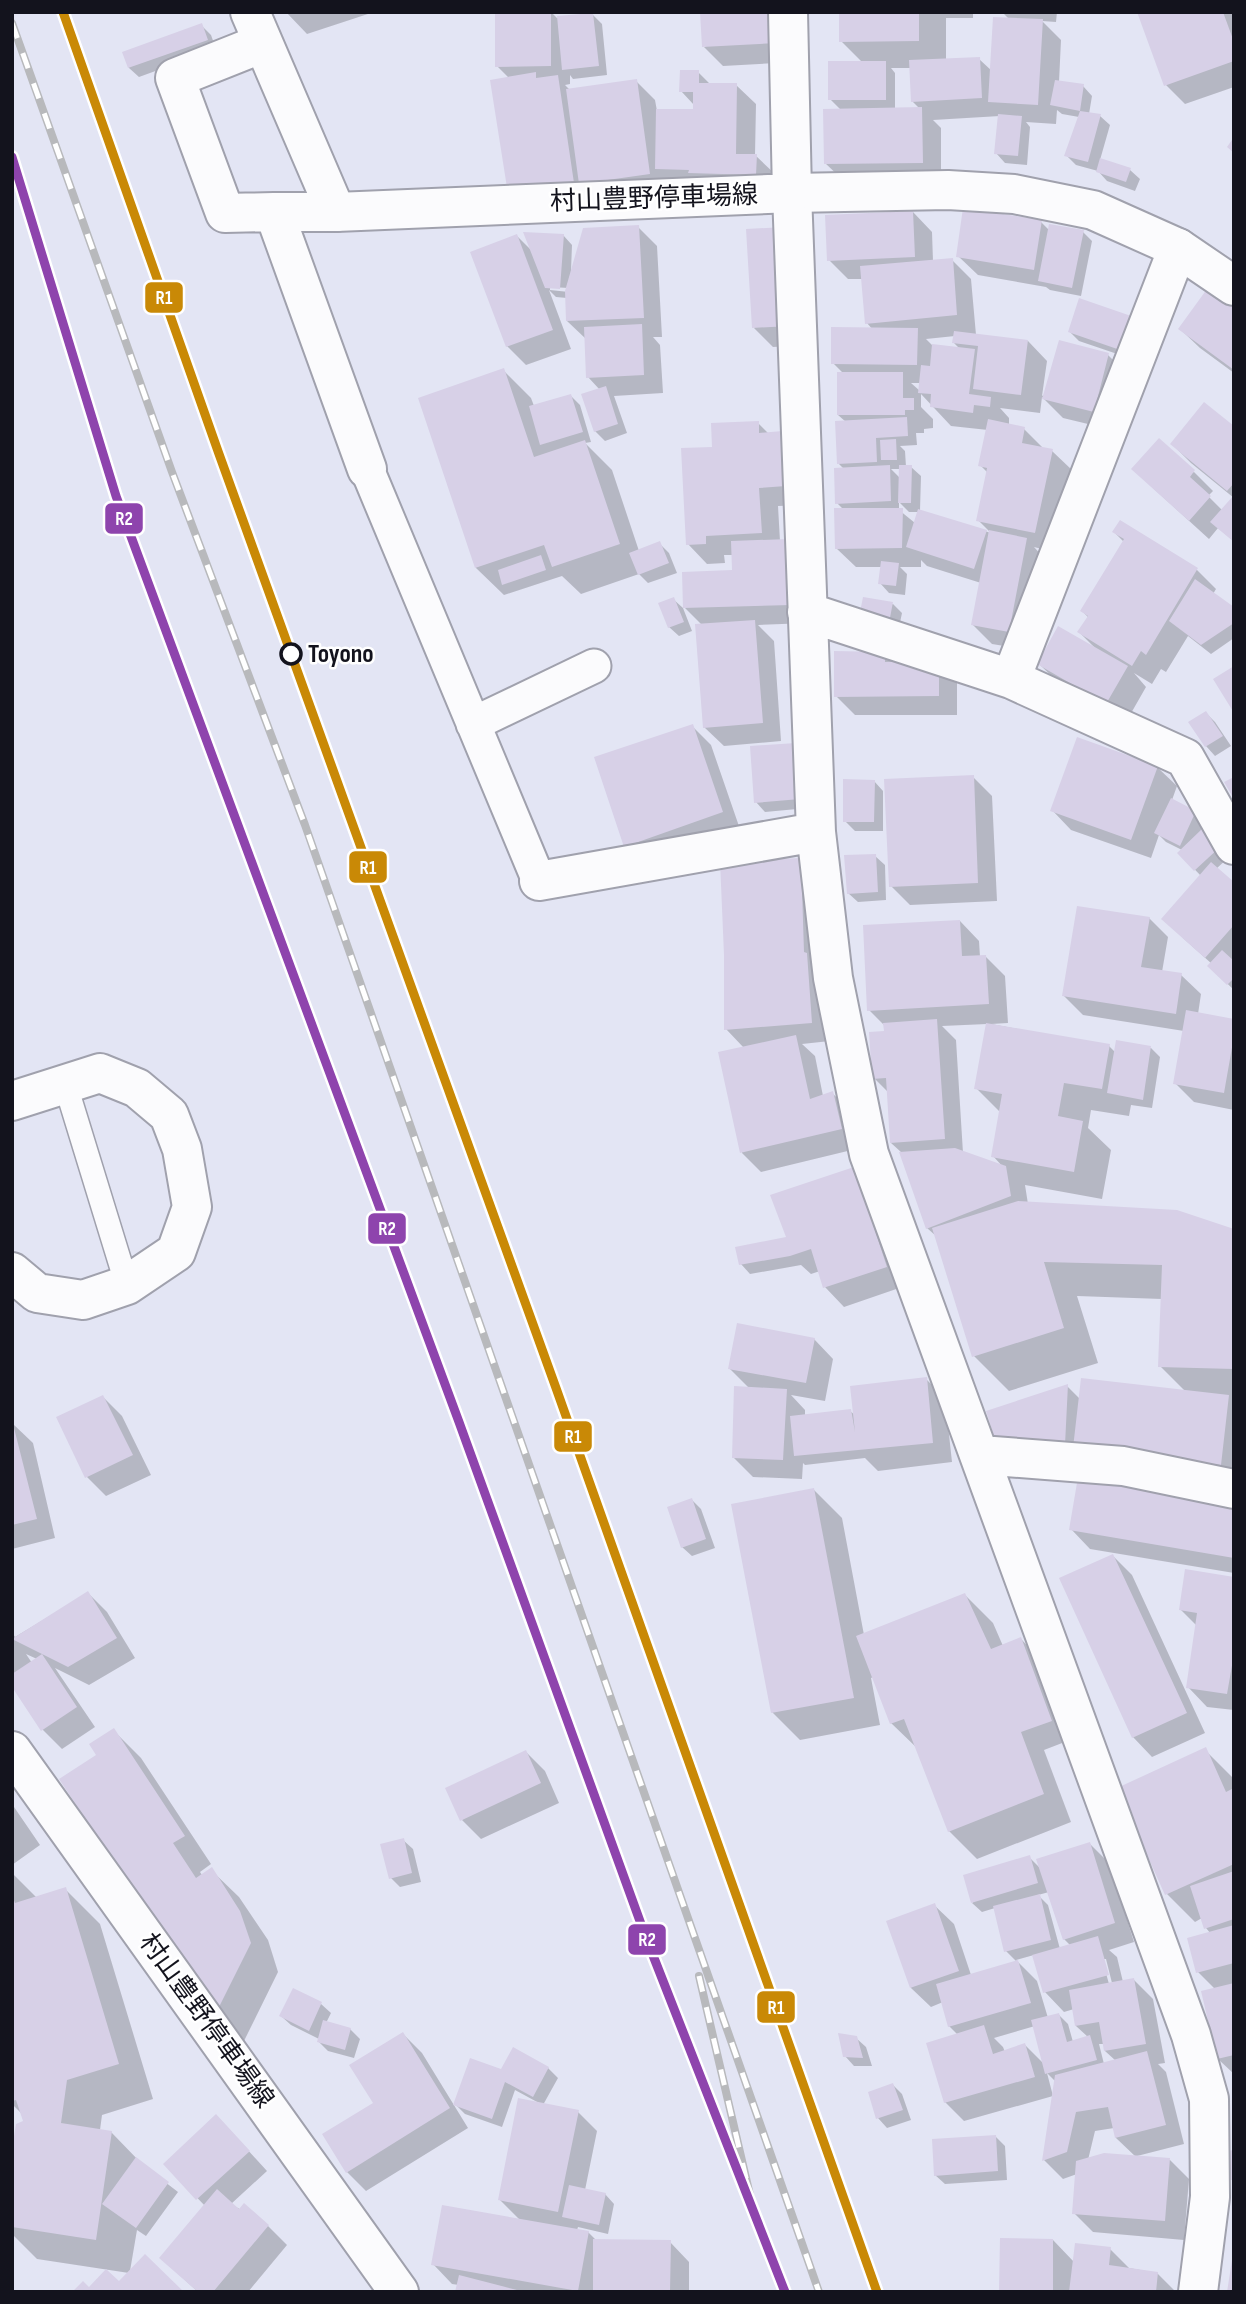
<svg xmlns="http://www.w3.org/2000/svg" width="1246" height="2304" font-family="'Sofia Sans Condensed','Noto Sans JP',sans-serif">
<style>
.shadow{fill:#0003;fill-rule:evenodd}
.building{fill:#d7d0e7}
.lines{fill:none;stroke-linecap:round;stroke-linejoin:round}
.service-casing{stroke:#a0a1ad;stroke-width:26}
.pedestrian-casing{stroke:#a0a1ad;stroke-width:37}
.minor-casing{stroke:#a0a1ad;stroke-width:42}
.tertiary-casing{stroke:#a0a1ad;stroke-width:42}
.secondary-casing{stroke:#a0a1ad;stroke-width:42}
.service{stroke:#fbfbfd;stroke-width:23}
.pedestrian{stroke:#fbfbfd;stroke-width:33}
.minor{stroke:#fbfbfd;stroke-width:38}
.tertiary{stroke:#fbfbfd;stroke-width:38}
.secondary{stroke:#fbfbfd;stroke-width:38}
.rail-casing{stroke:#b8b9bc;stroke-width:8}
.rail{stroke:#fff;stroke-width:5;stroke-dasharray:16;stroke-linecap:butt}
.rail-1-casing{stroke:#fff;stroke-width:14}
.rail-2-casing{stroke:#fff;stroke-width:14}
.rail-1{stroke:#c98906;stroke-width:9}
.rail-2{stroke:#8e44ad;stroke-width:9}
.stop-dot{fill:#fff;stroke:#13131d;stroke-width:3.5}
.labels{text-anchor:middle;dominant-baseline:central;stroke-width:5;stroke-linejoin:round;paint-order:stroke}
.street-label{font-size:26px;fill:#13131d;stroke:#fff}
.stop-label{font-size:26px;font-weight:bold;fill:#13131d;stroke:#fff;text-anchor:start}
.line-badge{stroke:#fff;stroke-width:2.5}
.badge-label{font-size:19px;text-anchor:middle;font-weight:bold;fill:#fff}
</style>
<rect width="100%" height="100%" fill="#e3e5f4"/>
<!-- shadow -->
<path class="shadow" d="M286 12H374L307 34Z
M551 12 557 18 593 15 602 24 607 75 573 79 570 75V84L565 85 570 90 636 81 655 100 657 111H694V105L681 91 698 72 711 85H736L756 104 755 155 776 175 676 187 666 178 668 193 529 213 509 78 497 66Z
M792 12 795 62 723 66 704 47Z
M841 12H973V18H946V60L979 59 992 71 1010 20 1002 12H1057L1056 22 1042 21 1061 40 1059 82 1083 86 1092 96 1089 114 1100 116 1110 125 1100 160 1130 170 1140 179 1135 191 1107 181 1098 171 1076 165 1066 155 1079 117 1062 114 1057 110 1056 124 1026 122 1030 127 1027 165 1005 163 996 153 1000 116 933 120 941 128V181L845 182 825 163 841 110 830 99 863 63 841 41ZM891 68H911L912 101 920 109H895V73Z
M1139 12H1234V87L1185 104 1166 85Z
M201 25 211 35 216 49 139 77 129 68 124 53Z
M913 212 932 232 933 261 952 260 971 279 976 335 1028 341 1047 361 1042 396 1108 355 1127 374 1113 430 1063 418 1042 397 1040 413 1000 408 1009 418V425L1024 429 1043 448 1052 451 1072 470 1054 552 1034 547 1045 559 1028 650 992 644 972 624 981 583 927 566 921 560V567H900L907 574 905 595 889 593 880 583 882 567H856L836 548 844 510 837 503 844 469 839 464 846 422 838 415 843 373 833 363 873 330 867 323 863 279H848L829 260ZM955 336 954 343 960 349 933 346 926 339ZM911 383H921L920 391ZM921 394 951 426 988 430 980 465 988 473 978 520 991 533 920 511 921 476 911 467H906L905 451 900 446 917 445 916 433H924V429L933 428V419L921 407ZM891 469H900V478ZM899 502 909 512H919L915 523 899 510Z
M1041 222 1050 231 1083 232 1092 241 1081 296 1050 290 1046 287 978 275 958 256Z
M638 227 657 246 662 337H653L660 345 663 393 614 396 627 433 605 441 595 431 600 390 588 377 586 339 567 321V298L556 297 549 290 571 349 526 365 507 346 517 236 533 252 563 235 572 245 571 271ZM550 287 569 288V292L550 290Z
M803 248 808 345 773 347 754 328Z
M1081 300 1132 359 1079 341 1070 332Z
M1234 310V373L1200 348 1180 329Z
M503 370 531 398 534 406 571 396 580 405 591 442 585 443 612 470 639 551 659 543 669 553 677 573 648 583 639 574 581 594 562 576 504 595 476 568Z
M758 423 769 434 804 505 778 506 780 541 809 623 758 625 774 641 781 741 724 746 704 727 703 626 685 608 733 572V555H724L725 563 707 564 688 544 714 448Z
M1234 428V541L1218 528 1209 539 1153 488 1194 472 1213 491 1208 496 1222 510 1234 498 1191 463 1172 444Z
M1120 522 1197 570 1216 589 1213 594 1234 609V638L1211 654 1188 636 1166 672 1161 669 1152 684 1134 673 1146 687 1126 722 1059 683 1039 664 1095 648 1079 632 1089 618 1082 611 1124 542 1114 532Z
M673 599 683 608 692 631 679 636 669 627Z
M893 604 902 613 898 632 861 617Z
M885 653 895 663H938L957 682V715H855L836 696Z
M1206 713 1215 722 1231 746 1215 756 1206 746 1191 723Z
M692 726 711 745 741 832 645 865 626 846Z
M752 748 808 808 765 812 756 802Z
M1157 767 1177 786 1172 800 1195 812 1205 822 1201 830 1228 858 1216 869 1234 885V990L1209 966 1212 964 1183 938 1201 876 1179 853 1182 850 1166 842 1159 835 1151 858 1071 830 1052 810Z
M973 777 992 796 997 901 910 905 891 886Z
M874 781 883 791V831H855L845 821Z
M875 856 885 865 886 900 858 902 848 893Z
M800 860 830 1041 802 1044 815 1056 823 1096 832 1093 852 1112 860 1148 761 1172 742 1153 744 1048 726 1029Z
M1149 918 1168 937 1162 972 1181 975 1201 994 1198 1014 1234 1021V1110L1194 1102 1175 1083 1184 1031 1083 1015 1064 996Z
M960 921 979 941 980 957H986L1005 976 1008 1023 991 1024 1109 1046 1116 1053 1151 1048 1160 1057 1152 1108 1131 1105 1129 1116 1091 1110 1088 1128 1111 1150 1102 1199 1025 1185 1028 1204 1234 1231V1483L1094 1467 988 1413 1067 1386 1081 1400 1186 1392 1160 1366 1162 1299 1077 1296 1098 1363 1009 1391 974 1356 936 1236 927 1228 901 1152 891 1143 888 1092 874 1078 886 1033 885 1026 869 1010ZM987 1024 976 1088 1001 1113 993 1156 1003 1167 963 1153 956 1040 942 1026Z
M853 1169 905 1286 844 1307 825 1287 820 1271 811 1274 801 1265 750 1274 741 1264 789 1239Z
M814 1339 833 1359 825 1401 791 1395 805 1410V1416L850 1411 855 1415 926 1379 945 1398 952 1462 878 1471 865 1458 805 1465 803 1463 802 1479 753 1477 734 1458 750 1389 730 1369Z
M103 1397 122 1416 151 1475 106 1496 87 1477Z
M13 1424 33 1443 55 1538 12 1549Z
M814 1490 842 1518 864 1635 965 1595 993 1623 1003 1646 1021 1639 1040 1659 1070 1740 1044 1750 1071 1822 977 1859 949 1831 918 1749 891 1723 873 1677 871 1678 880 1725 800 1740 772 1712Z
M692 1500 701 1509 715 1548 692 1556 682 1547Z
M1234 1504V1573L1090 1549 1071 1529Z
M1113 1556 1132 1575 1205 1733 1152 1757 1133 1737Z
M1234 1579V1710L1207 1707 1188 1687 1197 1626 1181 1610Z
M88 1593 107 1612 135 1658 89 1685 55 1668 95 1727 62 1749 43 1730 12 1683V1632L15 1637ZM26 1654 37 1659 32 1663Z
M113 1730 141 1758 211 1864 200 1872 202 1875 211 1870 239 1897 268 1940 278 1972 244 2041 216 2014 98 1755Z
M1205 1750 1234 1779V2074L1218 2059 1215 1989 1198 1972 1211 1934 1206 1928 1202 1918 1195 1922 1167 1894Z
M526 1752 545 1771 559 1803 481 1839 462 1820Z
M12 1804 40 1845 12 1865Z
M403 1840 413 1849 421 1882 400 1887 391 1878Z
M1090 1844 1109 1863 1134 1942 1109 1950 1117 1957 1123 1982 1134 1980 1153 1999 1165 2063 1158 2064 1166 2072 1184 2144 1137 2156 1170 2160 1189 2179 1184 2240 1093 2232 1074 2213 1077 2174 1063 2179 1044 2160 1056 2082 1047 2073 1053 2096 964 2121 945 2102 958 2035 949 2026 943 2002 931 2007 911 1988 934 1905 954 1924 971 1975 1017 1962 1006 1951 995 1908 982 1912 972 1903 1029 1857 1042 1870ZM1049 1892 1064 1939 1071 1946 1060 1949 1048 1905 1038 1895ZM1034 1955 1045 1992 1064 2012 1074 2009 1076 2026 1088 2037 1073 2042 1068 2024 1059 2015 1048 2018 1037 1981 1016 1960ZM1102 1959H1106L1112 1983 1109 1984ZM1035 2026 1045 2065 1025 2045 1005 2052 1003 2047 994 2038ZM1099 2044H1104L1105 2051 1116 2061 1104 2064ZM1114 2128 1116 2138 1136 2157 1088 2160 1095 2131Z
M12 1873 37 1898 65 1889 100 1924 153 2099 102 2115 100 2130 111 2132 143 2165 178 2192 146 2236 137 2230 130 2271 182 2292 89 2289 119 2284 129 2273 37 2259 12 2234V2159L25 2122 23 2115 12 2104Z
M321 2004 331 2013 326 2023 350 2029 360 2039 354 2058 328 2051 319 2042V2039L291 2025 281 2016Z
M403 2034 422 2053 468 2128 366 2191 347 2172Z
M856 2038 866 2047 872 2066H854L845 2056Z
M514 2049 548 2068 558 2078 543 2105 578 2112 597 2131 585 2190 605 2194 614 2204 608 2234 578 2227 577 2230 588 2232 597 2241 670 2242 689 2262V2292H457L459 2285 452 2284 433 2264 520 2220 500 2200 539 2103 515 2090 502 2127 465 2114 455 2104 501 2071Z
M893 2085 902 2094 911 2120 887 2128 878 2118Z
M235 2136 267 2171 231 2204 268 2226 287 2245 248 2292H198L161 2258 205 2206 165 2164Z
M995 2136 1005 2146 1007 2180 945 2184 935 2175Z
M1053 2240 1074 2262 1110 2249 1129 2268 1157 2273 1176 2292H1001Z"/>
<!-- building -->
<path class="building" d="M495 12H551V66L495 67Z
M700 12H775L776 43 702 47Z
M839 12H919V41L839 42Z
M1137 12H1223L1234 42V61L1164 86Z
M593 13 599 66 562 70 557 16Z
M993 17 1043 19 1038 105 988 102Z
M202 23 208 40 128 68 122 52Z
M980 57 982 98 911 102 909 60Z
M828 61H886V100H828Z
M680 70H699V83H737L736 154H757L756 175 688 173 689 170 655 169 656 109H693V92H679Z
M536 72V78L558 75 574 183 508 194 490 80Z
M637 79 650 174 579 184 566 89Z
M1055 80 1084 84 1080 111 1050 105Z
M922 107 923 163 824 164 823 109Z
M1080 111 1101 114 1088 162 1064 156Z
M998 114 1022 116 1018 156 994 154Z
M1234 137V153L1227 147Z
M1100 158 1131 168 1126 182 1096 172Z
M963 208 1042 220 1034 270 956 257Z
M913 211 915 257 827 261 825 215Z
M1049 224 1084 230 1072 288 1038 281Z
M639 225 644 318 566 321 565 291 583 228Z
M784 227 790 326 752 328 746 229Z
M523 232 564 234 560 289 545 288Z
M517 234 553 330 506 347 470 252Z
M953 258 957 315 865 324 860 266Z
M1207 289 1234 308V370L1178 329Z
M1079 298 1134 317 1123 351 1068 332Z
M642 324 644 375 586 378 584 327Z
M831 327 918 328 917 365 831 364Z
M954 331 1028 340 1021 395 973 389 978 346 952 343Z
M1059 340 1109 353 1094 412 1042 399Z
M932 344 975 349 969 394 991 397 990 407 974 405 973 413 930 407 931 394 918 393 921 365 930 366Z
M504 368 534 457 585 440 620 544 552 567 544 545 475 568 418 398Z
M837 372H903V398H914V410H905V415H837Z
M606 386 618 424 594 432 581 394Z
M571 394 583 432 540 445 529 406Z
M1204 402 1234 426V483L1227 491 1170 444Z
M907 417 908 436 876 438 877 462 837 464 835 421Z
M988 419 1025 427 1022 443 1053 449 1035 533 976 521 987 468 978 466Z
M759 421V433L783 431 786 486 759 488 762 533 706 536V544L686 545 681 448 712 447 711 423Z
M1159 438 1195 470 1190 477 1211 496 1189 521 1131 469Z
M896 439 897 460H881L880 440Z
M890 465 891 501 835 504 834 468Z
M899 465H912L911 503H898Z
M1234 495V542L1210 522Z
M834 508H903L902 548 835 549Z
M918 509 987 530 974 569 906 547Z
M1120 520 1198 568 1146 655 1141 651 1132 666 1077 632 1088 616 1080 611 1124 539 1112 532Z
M989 530 1027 538 1009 632 971 625Z
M789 539 791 605 683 608 682 572 732 570 731 541Z
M660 541 669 563 638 575 629 553Z
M541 555 546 570 502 585 498 570Z
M881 561 899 563 896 586 878 584Z
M1195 579 1234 607V623L1201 645 1169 621Z
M674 597 684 622 668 628 658 603Z
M863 597 893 602 889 623 859 617Z
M755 620 763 723 703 728 695 624Z
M1058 626 1128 666 1106 704 1037 664Z
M834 651 885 652V662L939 661V696L834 697Z
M1234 666V713L1213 679Z
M1206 711 1223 736 1205 747 1188 722Z
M693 724 723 812 624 847 594 757Z
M1077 737 1158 766 1131 840 1050 811Z
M796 743 800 799 754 803 750 746Z
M974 775 978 883 889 887 884 779Z
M1234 777V799L1224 782Z
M843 779 875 780 874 822H843Z
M1171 798 1196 811 1180 846 1154 833Z
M1202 829 1220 847 1194 871 1177 853Z
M876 854 878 892 847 894 844 855Z
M801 858 804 952 807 953 812 1023 724 1030V955L720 861Z
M1211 862 1234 882V925L1205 958 1161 919Z
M1077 906 1150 917 1141 967 1182 973 1176 1014 1062 996Z
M960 920 962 956 986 955 989 1004 867 1011 863 925Z
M1222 950 1234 961V978L1227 985 1207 966Z
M1186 1010 1234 1019V1036L1224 1093 1173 1084Z
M937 1019 945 1139 890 1143 886 1078 872 1079 869 1032 884 1031 883 1023Z
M986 1023 1110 1044 1102 1089 1064 1083 1058 1116 1083 1121 1074 1172 991 1157 1002 1094 974 1089Z
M796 1035 810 1099 833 1091 842 1129 740 1153 718 1052Z
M1116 1040 1151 1046 1143 1100 1107 1093Z
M955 1148 1006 1166 1011 1196 926 1229 899 1152Z
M854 1167 887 1267 823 1288 811 1249 790 1256 739 1265 735 1247 786 1237 770 1195Z
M1018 1201 1177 1210 1234 1229V1369L1158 1367 1162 1265 1044 1262 1064 1328 972 1357 932 1228Z
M737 1323 815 1338 806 1383 728 1369Z
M927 1377 933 1443 794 1456 790 1416 851 1409 855 1432 850 1386Z
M1081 1378 1229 1395 1221 1465 1073 1448Z
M1068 1384 1065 1445 996 1443 986 1411Z
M734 1386 787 1389 783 1460 732 1458Z
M103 1395 133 1455 85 1478 56 1417Z
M12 1420 37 1519 12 1525Z
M1078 1477 1234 1502V1558L1069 1530Z
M814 1488 854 1698 771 1713 731 1504Z
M692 1498 706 1539 681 1548 667 1507Z
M1113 1554 1187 1713 1132 1738 1059 1578Z
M1185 1569 1234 1577V1654L1227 1694 1186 1688 1197 1613 1179 1610Z
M88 1591 117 1638 68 1667 12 1639Z
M965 1593 991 1649 1021 1637 1052 1721 1021 1732 1044 1794 948 1832 904 1719 890 1724 856 1636Z
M42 1654 77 1707 41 1731 12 1687V1674Z
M114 1728 185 1836 173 1843 196 1878 212 1867 240 1911 251 1943 215 2015 59 1779 96 1755 89 1744Z
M1206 1747 1226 1792 1234 1788V1864L1165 1895 1117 1788Z
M526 1750 541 1783 460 1821 445 1788Z
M404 1838 412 1873 389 1879 380 1844Z
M1090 1842 1115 1923 1063 1940 1036 1859Z
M1030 1855 1038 1883 971 1903 963 1875Z
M1234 1871V1919L1204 1929 1190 1886Z
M66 1887 119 2064 67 2080 61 2123 112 2131 96 2240 12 2227V2148L16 2124 23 2121 16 2100 12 2101V1895L15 1903Z
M1040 1894 1051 1940 1004 1952 993 1906Z
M935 1903 959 1971 910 1988 886 1921Z
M1234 1925V1963L1196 1973 1187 1938Z
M1098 1936 1109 1975 1043 1993 1032 1955Z
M1018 1960 1031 2003 948 2027 936 1984Z
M1134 1978 1146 2044 1104 2051 1099 2022 1075 2026 1069 1990Z
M1234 1983V2055L1217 2059 1201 1991Z
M293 1988 322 2002 309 2031 279 2016Z
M1059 2013 1067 2042 1090 2035 1097 2060 1045 2074 1031 2020Z
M323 2020 351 2028 345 2050 317 2042Z
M984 2025 993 2054 1025 2043 1035 2077 944 2103 926 2043Z
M403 2032 450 2108 346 2173 322 2134 373 2103 349 2065Z
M838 2033 857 2036 863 2058 843 2057Z
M513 2047 549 2067 533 2097 505 2082 492 2119 453 2105 470 2058 501 2069Z
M1147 2051 1166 2125 1115 2138 1108 2107 1076 2112 1067 2152 1042 2161 1055 2075Z
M893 2083 903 2110 876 2119 868 2092Z
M518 2098 579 2110 558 2212 498 2200Z
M216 2114 250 2151 196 2200 163 2164Z
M996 2135 998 2171 934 2176 932 2139Z
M1234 2150V2180H1231L1227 2151Z
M1104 2153 1170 2158 1165 2221 1072 2214 1076 2161Z
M136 2157 169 2182 136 2228 102 2204Z
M569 2185 606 2193 599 2225 562 2217Z
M217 2189 239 2209 244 2203 269 2225 213 2292H198L159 2258Z
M442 2205 589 2231 578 2291 431 2265Z
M1000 2238 1053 2239V2292H999Z
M593 2239 671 2240 670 2292H593Z
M1075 2243 1111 2247 1109 2265 1158 2272 1156 2292H1069Z
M145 2254 184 2292H72L83 2281 89 2287 106 2269 119 2281Z
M1232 2260 1234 2292H1227Z
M459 2275 521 2291V2292H455Z"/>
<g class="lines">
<!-- service casing -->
<g class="service-casing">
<path id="service" d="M65 1083 127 1285"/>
</g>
<!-- pedestrian casing -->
<g class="pedestrian-casing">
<path id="pedestrian" d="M367 469 539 881
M473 724 594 666"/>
</g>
<!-- minor casing -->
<g class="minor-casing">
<path id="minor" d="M250 12 336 212H274L367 469
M263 43 175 78 225 213 274 212
M792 193 816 832 833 978 869 1154 1191 2035 1209 2099 1210 2197 1198 2292
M807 612 1011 679 1178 248
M1011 679 1185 758 1234 845
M539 881 816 832
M12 1101 100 1073 137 1088 169 1115 182 1149 192 1207 176 1252 127 1285 83 1300 37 1293 12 1272
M980 1455 1123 1466 1234 1489"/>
</g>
<!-- tertiary casing -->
<g class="tertiary-casing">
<path id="tertiary" d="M792 193 948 190 1014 194 1093 210 1178 248 1234 286"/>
</g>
<!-- secondary casing -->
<g class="secondary-casing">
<path id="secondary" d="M336 212 792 193 788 12
M12 1751 399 2292"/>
</g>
<!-- service -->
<use href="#service" class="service"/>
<!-- pedestrian -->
<use href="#pedestrian" class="pedestrian"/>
<!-- minor -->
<use href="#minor" class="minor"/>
<!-- tertiary -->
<use href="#tertiary" class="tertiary"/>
<!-- secondary -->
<use href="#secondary" class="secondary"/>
<!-- rail casing -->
<g class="rail-casing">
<path id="rail" d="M12 23 172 472 305 825 819 2292
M12 157 116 496 195 707
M699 1976 753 2208"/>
</g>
<!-- rail -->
<use href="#rail" class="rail"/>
<!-- rail-1 casing -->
<g class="rail-1-casing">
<path id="rail-1" d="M63 12 219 454 556 1388 877 2292"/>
</g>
<!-- rail-2 casing -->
<g class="rail-2-casing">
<path id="rail-2" d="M12 157 116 496 459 1422 645 1935 785 2292"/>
</g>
<!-- rail-1 -->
<use href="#rail-1" class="rail-1"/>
<!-- rail-2 -->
<use href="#rail-2" class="rail-2"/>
</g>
<!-- markers -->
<circle class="stop-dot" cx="291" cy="654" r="10"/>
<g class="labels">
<!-- street labels -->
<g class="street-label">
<text transform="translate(654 199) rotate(-2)">村山豊野停車場線</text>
<text transform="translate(206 2021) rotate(54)">村山豊野停車場線</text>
</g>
<!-- stop labels -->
<g class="stop-label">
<text x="308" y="654">Toyono</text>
</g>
</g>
<g class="line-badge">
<rect x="144" y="281" width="40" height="33" rx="7" fill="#c98906"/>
<rect x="104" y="502" width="40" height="33" rx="7" fill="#8e44ad"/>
<rect x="348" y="850" width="40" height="34" rx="7" fill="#c98906"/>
<rect x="367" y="1212" width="40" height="33" rx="7" fill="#8e44ad"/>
<rect x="553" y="1420" width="40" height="33" rx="7" fill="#c98906"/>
<rect x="627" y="1923" width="40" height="33" rx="7" fill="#8e44ad"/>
<rect x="756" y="1990" width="40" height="34" rx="7" fill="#c98906"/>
</g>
<g class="badge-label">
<text x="164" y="304">R1</text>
<text x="124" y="525">R2</text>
<text x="368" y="874">R1</text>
<text x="387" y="1235">R2</text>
<text x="573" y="1443">R1</text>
<text x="647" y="1946">R2</text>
<text x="776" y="2014">R1</text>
</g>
<!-- border -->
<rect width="1246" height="2304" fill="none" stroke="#13131d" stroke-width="28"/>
</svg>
